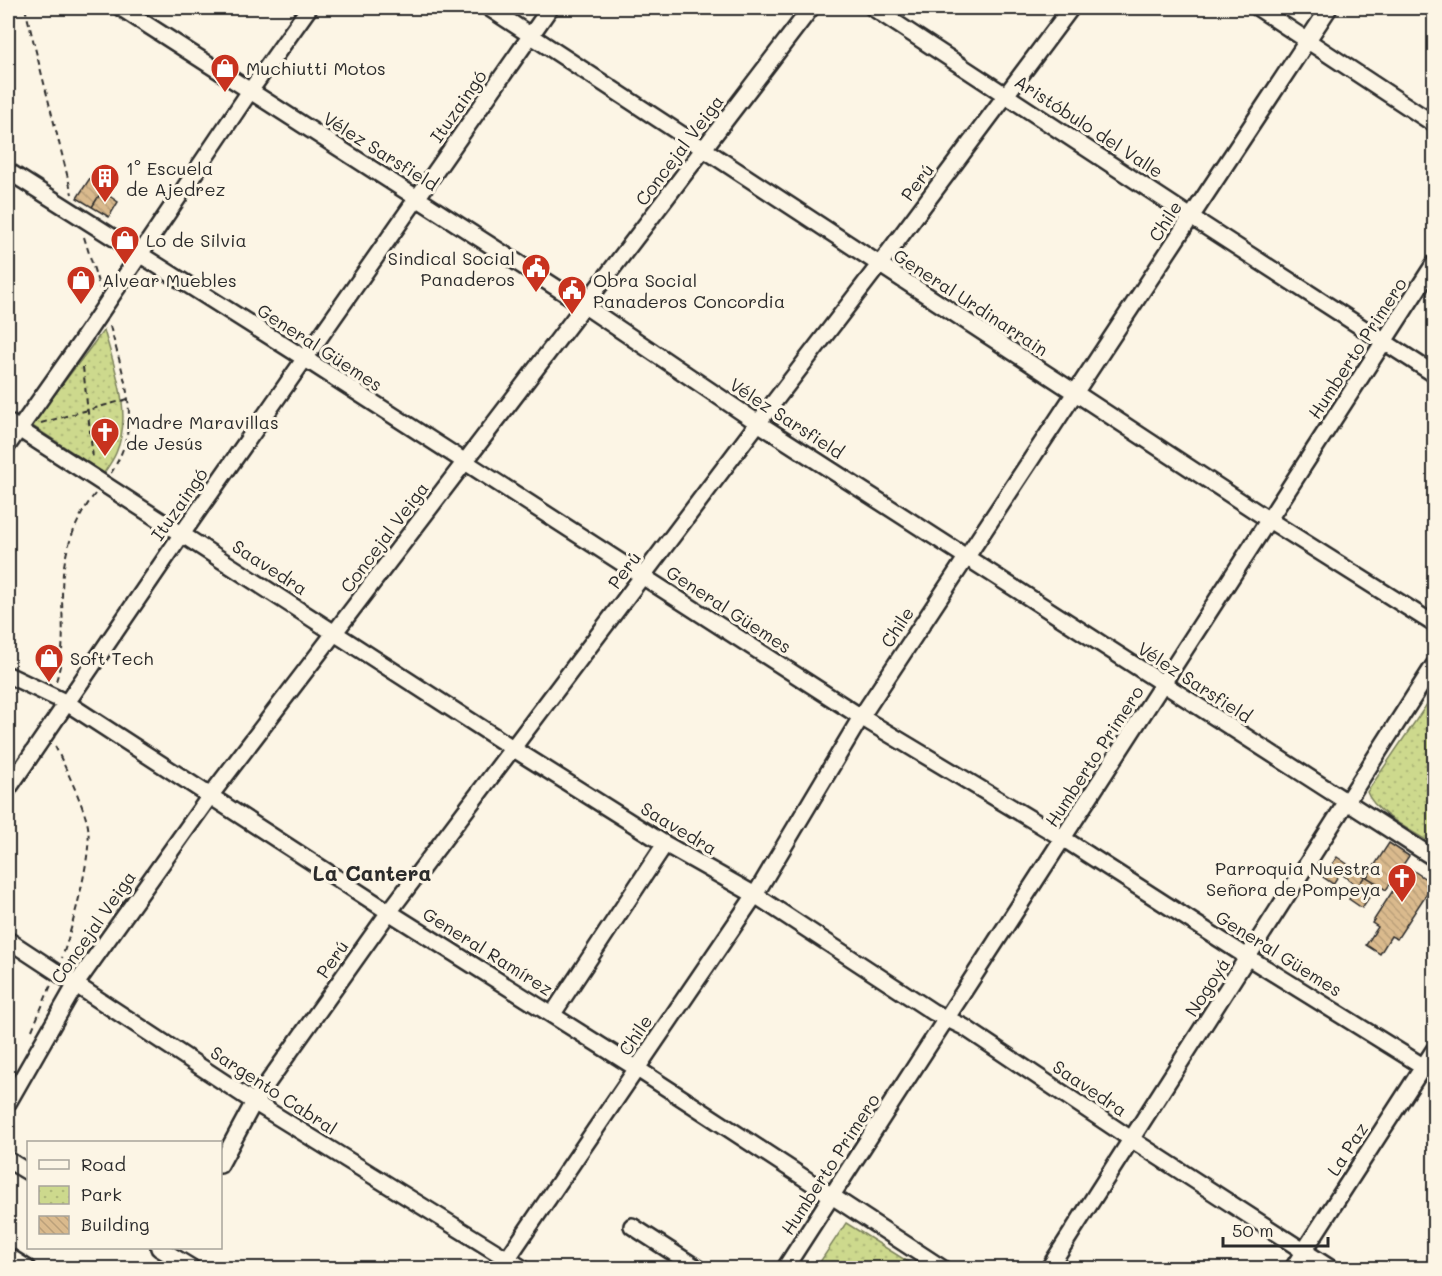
<svg xmlns="http://www.w3.org/2000/svg" width="1442" height="1276" font-family="Mali,sans-serif">
<style>
.park{fill:url(#park-dots);stroke:#7c825c;stroke-width:1.5}
.building{fill:url(#building-back-hatch);stroke:#2b2b2b;stroke-width:1.5}
.lines{fill:none;stroke-linecap:round;stroke-linejoin:round}
.minor-casing{stroke:#2b2b2b;stroke-width:20}
.path{stroke:#2b2b2b;stroke-width:2;stroke-dasharray:6 4.5;stroke-linecap:butt}
.minor{stroke:#fcf5e5;stroke-width:15}
.labels{text-anchor:middle;dominant-baseline:central;stroke-width:6;stroke-linejoin:round;paint-order:stroke}
.poi-label{font-size:18px;fill:#2b2b2b;stroke:#fcf5e5;text-anchor:start}
.street-label{font-size:18px;fill:#2b2b2b;stroke:#fcf5e5}
.quarter-label{font-size:21px;font-weight:bold;fill:#2b2b2b;stroke:#fcf5e5}
</style>
<defs>
<pattern id="park-dots" width="8" height="8" patternUnits="userSpaceOnUse" patternTransform="scale(1.5)"><rect width="8" height="8" fill="#cdd98d"/><path d="M2 2h.1M6 6h.1" fill="none" stroke="#b0ba7a" stroke-width="1.8" stroke-linecap="round"/></pattern>
<pattern id="building-back-hatch" width="6" height="6" patternUnits="userSpaceOnUse" patternTransform="scale(1.5)"><rect width="6" height="6" fill="#daba8d"/><path d="M-1 5l2 2M0 0l6 6M5-1l2 2" fill="none" stroke="#bba07a"/></pattern>
</defs>
<rect width="100%" height="100%" fill="#fcf5e5"/>
<filter id="ink" filterUnits="userSpaceOnUse"><feTurbulence type="fractalNoise" baseFrequency=".0167" numOctaves="2"/><feDisplacementMap in="SourceGraphic" scale="12" xChannelSelector="R" yChannelSelector="G"/><feConvolveMatrix kernelMatrix="1 2 1 2 8 2 1 2 1" color-interpolation-filters="sRGB"/></filter>
<g filter="url(#ink)">
<!-- park -->
<path class="park" d="M104 330C115 370 133 414 116 453 113 460 108 467 104 473L31 425Z
M1434 694V845C1416 833 1374 813 1367 792Z
M846 1223 918 1268H816Z"/>
<!-- building -->
<path class="building" d="M94 172 108 181 92 207 77 198Z
M102 191 118 202 109 217 92 207Z
M1389 843 1409 856 1386 890 1367 877Z
M1337 857 1365 876 1358 886 1340 873 1333 884 1323 877Z
M1408 867 1433 884 1397 939 1391 936 1380 954 1366 945 1378 927 1372 923Z
M1365 876 1378 884 1362 908 1349 899Z"/>
<g class="lines">
<!-- minor casing -->
<g class="minor-casing">
<path id="minor" d="M121 8 585 306 758 423 1434 858
M489 8 1269 520 1434 624
M873 8 1191 217 1434 374
M1258 8 1434 124
M8 171 304 358 861 717 1064 839 1249 958 1434 1073
M8 422 514 749 665 844 755 895 933 1012 964 1027 1131 1139 1330 1268
M8 445 80 343 250 91 309 8
M8 675 67 703 389 912 636 1068 942 1268
M8 789 182 534 550 8
M8 940 254 1102 522 1268
M552 1015 665 844
M8 1103 76 984 210 796 811 8
M8 1160 28 1172
M220 1165 254 1102 389 912 758 423 879 265 1071 8
M632 1226 697 1268
M159 1248 192 1268
M8 1256 27 1268
M501 1268 755 895 861 717 1329 8
M785 1268 1434 264
M1049 1268 1434 665
M1293 1268 1434 1050"/>
</g>
<!-- path -->
<path class="path" d="M25 8 72 194
M84 237 100 289
M110 326C124 381 144 421 111 473
M83 367 93 459
M41 423 128 399
M56 681C69 642 58 604 64 566 68 540 79 514 95 494
M55 746C66 769 80 797 87 822 95 848 71 931 62 958
M32 1030 51 985"/>
<!-- minor -->
<use href="#minor" class="minor"/>
</g>
</g>
<!-- icons -->
<defs>
<g id="shop-pin" transform="scale(1.5)"><path d="M0 17L-7.5 6A9.5 9.5 0 1 1 7.5 6Z" fill="#c8321e" stroke="#fcf5e5"/><path d="M-5-2.5h2.3a2.7 3.5 0 0 1 5.4 0H5L5.5 6h-11ZM-1.5-2.5h3a1.5 2.3 0 0 0-3 0Z" fill="#fff"/></g>
<g id="building-pin" transform="scale(1.5)"><path d="M0 17L-7.5 6A9.5 9.5 0 1 1 7.5 6Z" fill="#c8321e" stroke="#fcf5e5"/><path d="M-4-6H4V6H1V3H-1V6H-4ZM-2.5-4.3h1.7v1.8h-1.7ZM.8-4.3h1.7v1.8H.8ZM-2.5-1h1.7V.8h-1.7ZM.8-1h1.7V.8H.8Z" fill="#fff"/></g>
<g id="civic-pin" transform="scale(1.5)"><path d="M0 17L-7.5 6A9.5 9.5 0 1 1 7.5 6Z" fill="#c8321e" stroke="#fcf5e5"/><path d="M-.6-6.5H3V-4.5H.6V-3L4-1V1h2V6H-6V1h2V-1L-.6-3ZM-1.2 2.5V6h2.4V2.5Z" fill="#fff"/></g>
<g id="church-pin" transform="scale(1.5)"><path d="M0 17L-7.5 6A9.5 9.5 0 1 1 7.5 6Z" fill="#c8321e" stroke="#fcf5e5"/><path d="M-1.2-6h2.4v3.5h3.3v2.4h-3.3V6h-2.4V-.1h-3.3v-2.4h3.3Z" fill="#fff"/></g>
</defs>
<g fill-rule="evenodd">
<use href="#shop-pin" x="225" y="68"/>
<use href="#building-pin" x="105" y="178"/>
<use href="#shop-pin" x="125" y="240"/>
<use href="#civic-pin" x="536" y="268"/>
<use href="#shop-pin" x="81" y="280"/>
<use href="#civic-pin" x="572" y="290"/>
<use href="#church-pin" x="105" y="432"/>
<use href="#shop-pin" x="49" y="658"/>
<use href="#church-pin" x="1402" y="878"/>
</g>
<g class="labels">
<!-- poi labels -->
<g class="poi-label">
<text x="246" y="68">Muchiutti Motos</text>
<text x="126" y="168">1° Escuela<tspan x="126" dy="21">de Ajedrez</tspan></text>
<text x="146" y="240">Lo de Silvia</text>
<text x="515" y="258" text-anchor="end">Sindical Social<tspan x="515" dy="21">Panaderos</tspan></text>
<text x="102" y="280">Alvear Muebles</text>
<text x="593" y="280">Obra Social<tspan x="593" dy="21">Panaderos Concordia</tspan></text>
<text x="126" y="422">Madre Maravillas<tspan x="126" dy="21">de Jesús</tspan></text>
<text x="70" y="658">Soft Tech</text>
<text x="1381" y="868" text-anchor="end">Parroquia Nuestra<tspan x="1381" dy="21">Señora de Pompeya</tspan></text>
</g>
<!-- street labels -->
<g class="street-label">
<text transform="translate(458 106) rotate(-55)">Ituzaingó</text>
<text transform="translate(1089 126) rotate(33)">Aristóbulo del Valle</text>
<text transform="translate(679 150) rotate(-53)">Concejal Veiga</text>
<text transform="translate(381 151) rotate(32)">Vélez Sarsfield</text>
<text transform="translate(917 182) rotate(-53)">Perú</text>
<text transform="translate(1165 221) rotate(-57)">Chile</text>
<text transform="translate(971 302) rotate(33)">General Urdinarrain</text>
<text transform="translate(320 347) rotate(33)">General Güemes</text>
<text transform="translate(1357 348) rotate(-57)">Humberto Primero</text>
<text transform="translate(787 418) rotate(33)">Vélez Sarsfield</text>
<text transform="translate(179 504) rotate(-55)">Ituzaingó</text>
<text transform="translate(384 537) rotate(-53)">Concejal Veiga</text>
<text transform="translate(270 567) rotate(33)">Saavedra</text>
<text transform="translate(624 570) rotate(-53)">Perú</text>
<text transform="translate(729 609) rotate(33)">General Güemes</text>
<text transform="translate(897 627) rotate(-57)">Chile</text>
<text transform="translate(1195 682) rotate(33)">Vélez Sarsfield</text>
<text transform="translate(1094 756) rotate(-57)">Humberto Primero</text>
<text transform="translate(679 828) rotate(31)">Saavedra</text>
<text transform="translate(93 927) rotate(-55)">Concejal Veiga</text>
<text transform="translate(488 951) rotate(32)">General Ramírez</text>
<text transform="translate(1279 953) rotate(32)">General Güemes</text>
<text transform="translate(332 959) rotate(-55)">Perú</text>
<text transform="translate(1207 987) rotate(-57)">Nogoyá</text>
<text transform="translate(635 1035) rotate(-56)">Chile</text>
<text transform="translate(1090 1088) rotate(34)">Saavedra</text>
<text transform="translate(274 1090) rotate(33)">Sargento Cabral</text>
<text transform="translate(1347 1149) rotate(-57)">La Paz</text>
<text transform="translate(830 1164) rotate(-57)">Humberto Primero</text>
</g>
<!-- quarter labels -->
<g class="quarter-label">
<text x="372" y="872">La Cantera</text>
</g>
</g>
<!-- margin -->
<rect width="1442" height="1276" fill="none" stroke="#fcf5e5" stroke-width="30"/>
<rect x="15" y="15" width="1412" height="1246" fill="none" stroke="#2b2b2b" stroke-width="2" filter="url(#ink)"/>
<!-- legend -->
<rect x="27" y="1141" width="195" height="108" fill="#fcf5e5" stroke="#a8a49b" stroke-width="1.5"/>
<rect x="39" y="1160" width="30" height="9" fill="#fcf5e5" stroke="#a8a49b" stroke-width="1.5"/>
<text x="81" y="1171" font-size="18" fill="#2b2b2b">Road</text>
<rect x="39" y="1186" width="30" height="18" fill="url(#park-dots)" stroke="#a8a49b" stroke-width="1.5"/>
<text x="81" y="1201" font-size="18" fill="#2b2b2b">Park</text>
<rect x="39" y="1216" width="30" height="18" fill="url(#building-back-hatch)" stroke="#a8a49b" stroke-width="1.5"/>
<text x="81" y="1231" font-size="18" fill="#2b2b2b">Building</text>
<!-- scale -->
<path d="M1223 1237v9h105v-9" fill="none" stroke="#2b2b2b" stroke-width="3"/>
<text x="1232" y="1237" font-size="18" fill="#2b2b2b" stroke="#fcf5e5" stroke-width="4.5" paint-order="stroke">50 m</text>
</svg>
